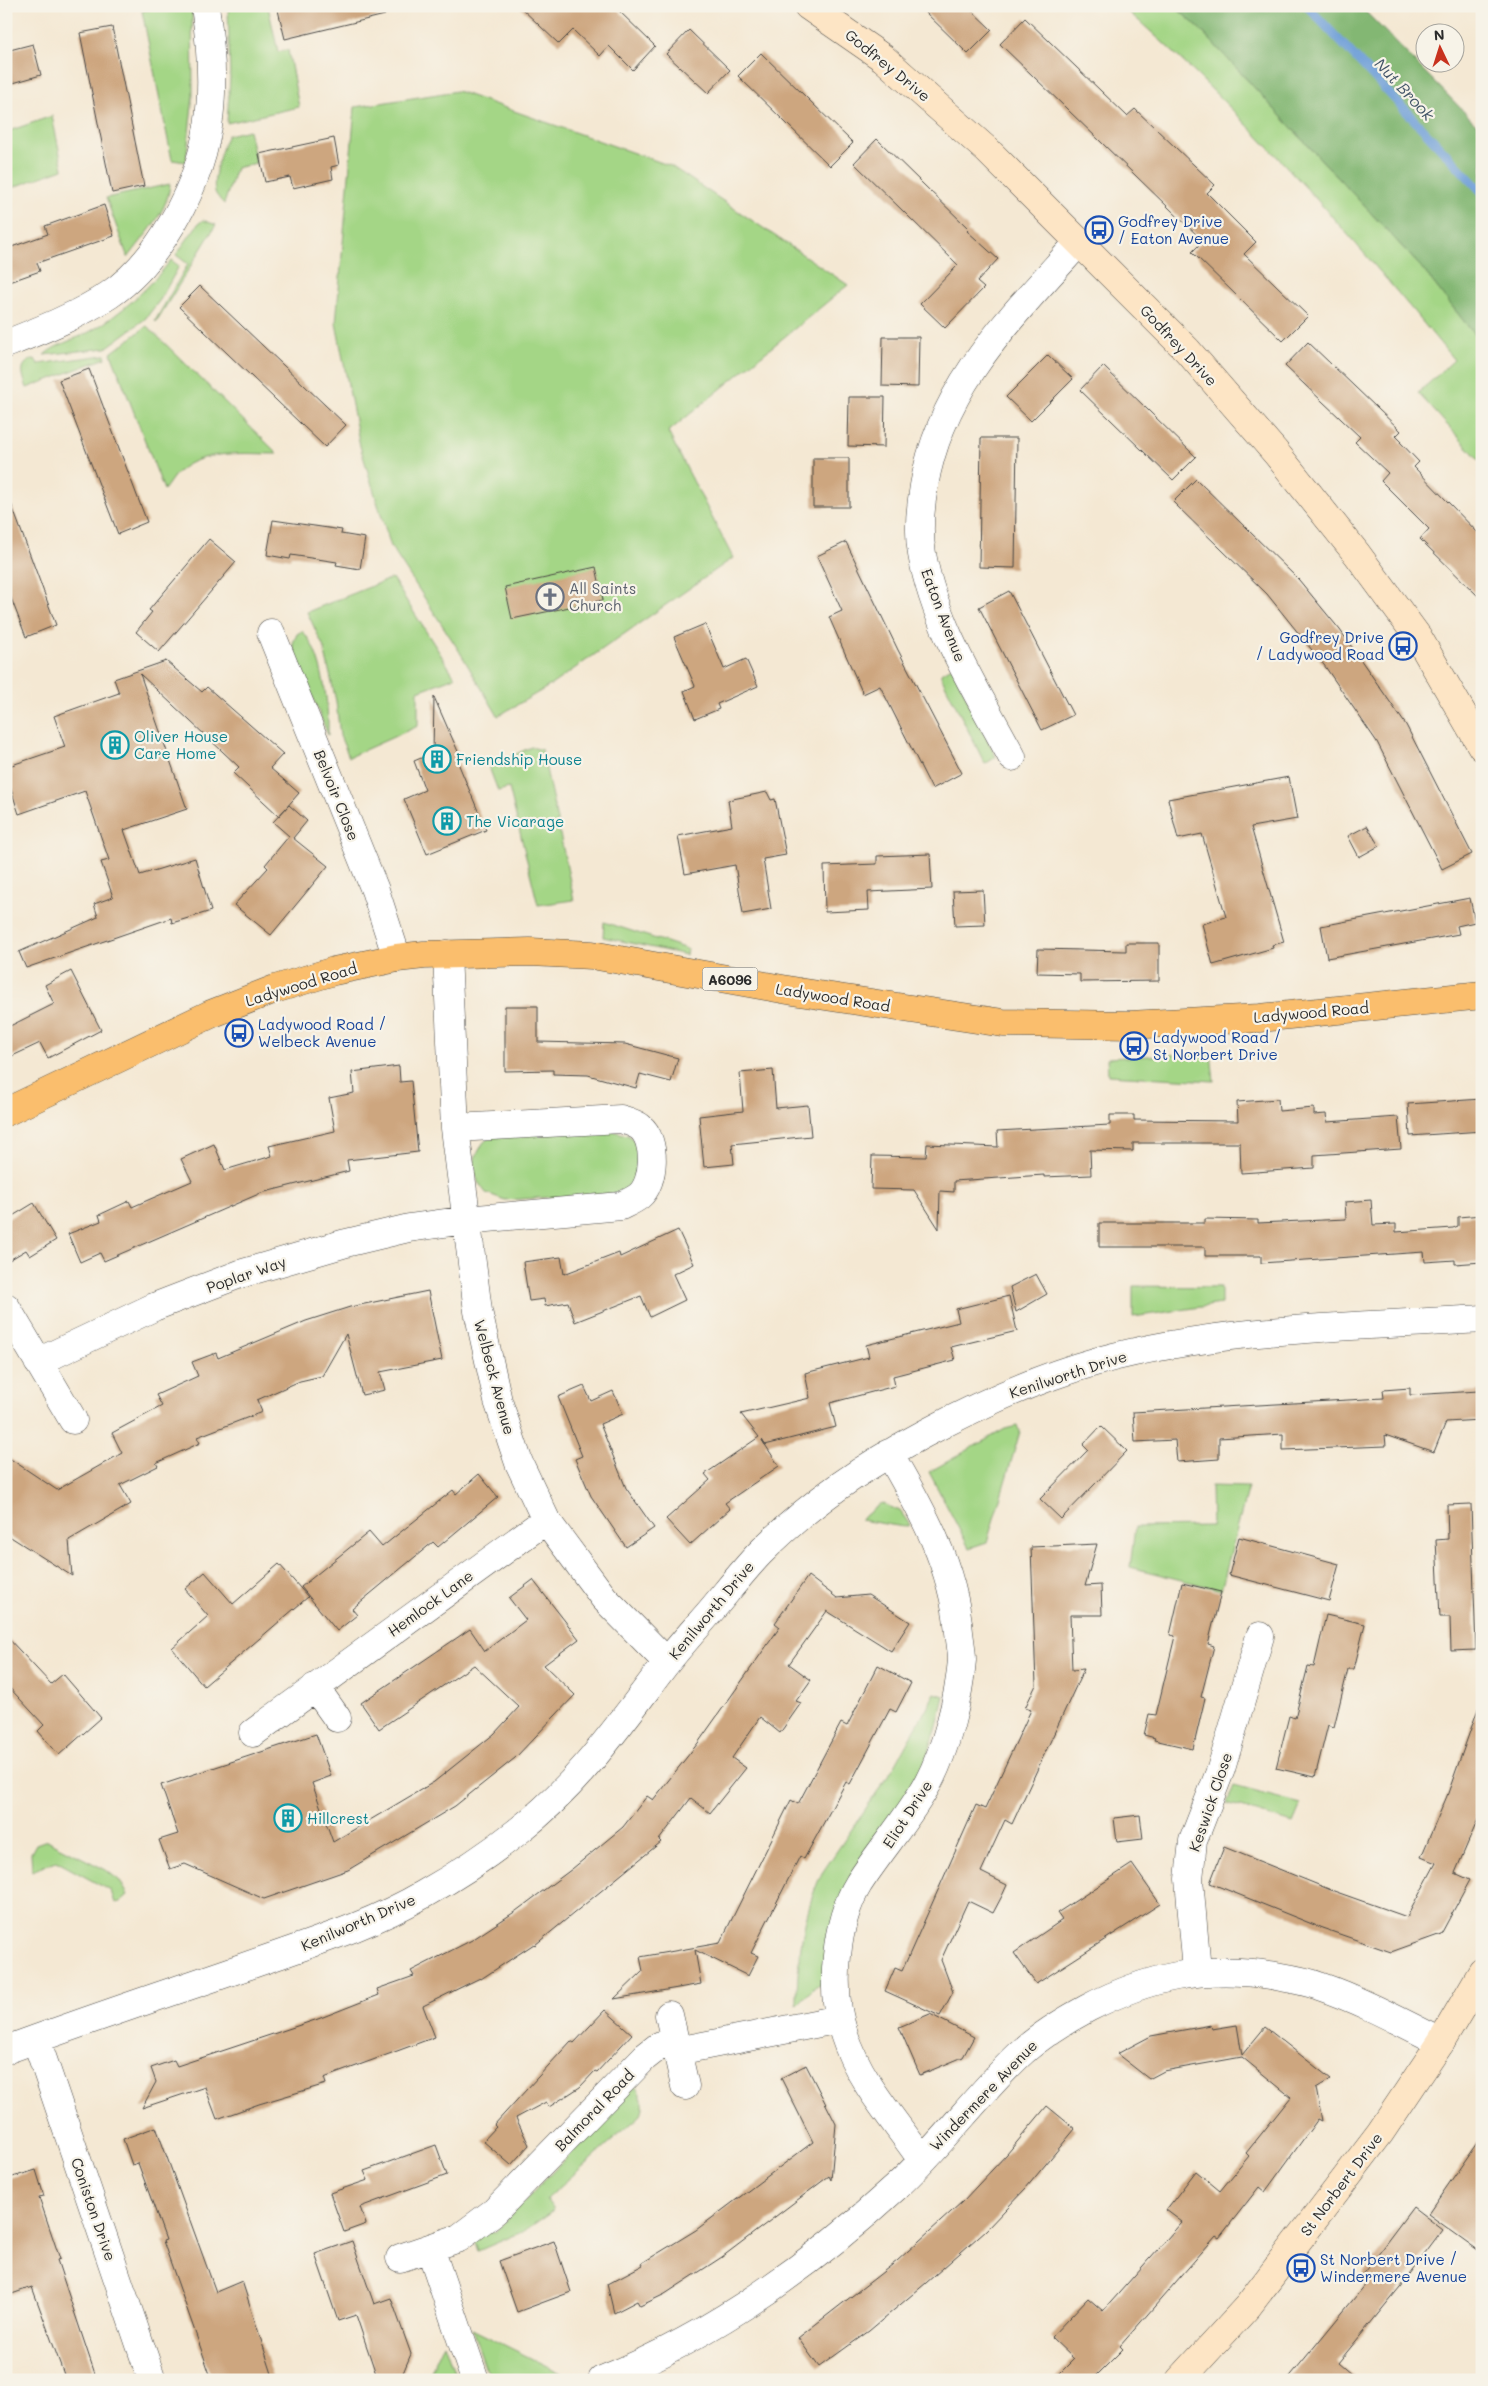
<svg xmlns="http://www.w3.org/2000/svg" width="1488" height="2386" font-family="Mali,sans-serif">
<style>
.green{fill:#a4d686;stroke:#688058}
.forest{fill:#83b773;stroke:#57714f}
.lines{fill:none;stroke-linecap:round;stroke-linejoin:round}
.stream{stroke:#6e9fd8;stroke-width:9}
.building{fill:#cda67f}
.street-casing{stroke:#494744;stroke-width:29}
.secondary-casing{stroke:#494744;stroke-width:29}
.primary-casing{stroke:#494744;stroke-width:29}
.street{stroke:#fff;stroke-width:28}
.secondary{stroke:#fde5c5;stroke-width:28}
.primary{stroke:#fabe6d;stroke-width:28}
.labels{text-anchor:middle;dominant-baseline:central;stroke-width:4.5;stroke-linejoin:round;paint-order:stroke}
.shield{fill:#f7f3e8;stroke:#686764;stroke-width:1}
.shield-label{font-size:14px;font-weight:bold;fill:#2b2b2b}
.street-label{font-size:15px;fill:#2b2b2b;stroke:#f7f3e8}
.transit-label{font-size:15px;fill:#164399;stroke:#f7f3e8;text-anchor:start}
.worship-label{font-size:15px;fill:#5b616d;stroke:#f7f3e8;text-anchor:start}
.culture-label{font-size:15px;fill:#0d838f;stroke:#f7f3e8;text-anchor:start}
.water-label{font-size:16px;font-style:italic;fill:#425468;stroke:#f7f3e8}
</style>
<rect width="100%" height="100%" fill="#f7f3e8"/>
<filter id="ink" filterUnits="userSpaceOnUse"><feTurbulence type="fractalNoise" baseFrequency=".02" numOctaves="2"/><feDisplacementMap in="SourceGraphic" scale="10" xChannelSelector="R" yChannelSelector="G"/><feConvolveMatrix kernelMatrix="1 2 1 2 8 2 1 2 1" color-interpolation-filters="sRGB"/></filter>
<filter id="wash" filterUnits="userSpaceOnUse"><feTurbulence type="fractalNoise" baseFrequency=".0096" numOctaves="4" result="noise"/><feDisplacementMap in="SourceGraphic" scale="20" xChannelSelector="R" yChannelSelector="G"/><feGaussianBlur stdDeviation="1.12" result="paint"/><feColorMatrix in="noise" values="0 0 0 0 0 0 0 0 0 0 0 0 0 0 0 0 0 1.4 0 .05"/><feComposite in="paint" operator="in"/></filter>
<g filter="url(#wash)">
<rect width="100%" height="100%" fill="#f4e8d3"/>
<!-- green -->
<path class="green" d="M161 6H192L193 95 186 162 172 160 142 11Z
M228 6H268L278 52 288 50 299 107 227 123 230 78Z
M1122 6H1174L1200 29 1421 267 1482 344V463L1418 393 1454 360C1351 235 1244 112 1122 6Z
M457 91 671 166 848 285 668 432 733 558 551 685 498 716 458 649 391 547 360 446 336 323 355 107Z
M52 116 63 169 6 190V132Z
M249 130 256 163 236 168 224 204C221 201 218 197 216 194 210 183 222 146 228 135Z
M170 184C168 212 144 236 128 258L106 198Z
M203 220 216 225 156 322 155 321 188 264 176 255 198 224Z
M171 260 179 266 160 300 145 319 106 348 44 355C54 345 77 339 91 331 120 315 151 286 171 260Z
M147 326 278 454C247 454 203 449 179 471 173 476 169 484 164 490L111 353Z
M105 355 106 358 27 388C22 374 18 363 35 359L38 364Z
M392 578 455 677 418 691V726L349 757 340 736 336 701 324 648 307 612Z
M302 631C323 651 329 707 328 735L294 651 293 643 297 634Z
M952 667 996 757 985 764 941 676V673Z
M531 747 542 750 574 900 538 905 509 788 498 791 489 767Z
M604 922 687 949 686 955 603 937Z
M1211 1053 1214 1081 1108 1075 1107 1058Z
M601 1127 630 1136 640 1148 637 1178 621 1193 505 1200 486 1193 478 1182 474 1168 475 1158 483 1143 493 1134Z
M1133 1286 1221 1287V1304L1133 1317Z
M1017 1426 1020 1432 987 1542 969 1548 929 1472 1005 1429Z
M1211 1486 1248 1487 1221 1590 1130 1567 1135 1527 1212 1526Z
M881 1503 900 1511 910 1525 904 1527 860 1520Z
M935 1693 944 1696 936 1730 925 1762 823 1984 816 1986 797 2005C797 1961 803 1912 822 1873L894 1767Z
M1234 1786 1301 1804 1293 1823 1227 1803Z
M47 1840 106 1870 120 1881 128 1895 120 1902 115 1903 111 1891 56 1861 32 1871 31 1853 36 1844Z
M635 2086C642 2096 646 2104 641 2115L546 2199 554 2210 524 2231 478 2251 474 2239 490 2230 495 2232Z
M472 2329 561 2373C544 2380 498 2386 486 2369Z
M444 2343 457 2380H427Z"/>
<!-- forest -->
<path class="forest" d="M1174 6H1360L1482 130V344L1421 267 1200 29Z"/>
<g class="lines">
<!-- stream -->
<path class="stream" d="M1307 6 1482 192"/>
</g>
<g id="blocks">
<!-- building -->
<path class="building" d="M277 6H384L385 15 285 39Z
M519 6H614L655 46 633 70 609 46 600 56 573 30 559 44Z
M919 6H967L992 30 968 54Z
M1025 18 1127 116 1135 109 1215 185 1207 193 1256 242 1244 254 1308 316 1283 341 1192 252 1203 241 1000 44Z
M112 27 144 186 112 193 80 33Z
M689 30 730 70 708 93 666 54Z
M33 44 41 75 6 85V51Z
M761 53 853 143 830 166 738 76Z
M334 138 339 165 331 167 333 179 293 188 290 177 265 182 259 154Z
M877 139 969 229 967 231 998 259 977 282 984 288 945 328 920 304 958 265 854 163Z
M104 205 114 236 37 263 40 271 6 283V249L48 234 45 226Z
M200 286 346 425 325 447 179 307Z
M883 337H919L918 387 882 386Z
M1308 342 1401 431 1396 436 1401 441 1400 442 1419 462 1414 467 1482 537V600L1420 539 1429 529 1381 481 1388 473 1355 442 1360 437 1285 366Z
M1048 355 1073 379 1031 421 1006 397Z
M1103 366 1196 457 1173 480 1080 390Z
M89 369 147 522 118 534 59 380Z
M849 397H885L884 447 848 446Z
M981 438H1017L1015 568 979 567Z
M813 458H849V507H813Z
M1196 479 1299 580 1340 630 1406 725 1472 854 1442 869 1377 742 1324 665 1267 594 1173 502Z
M6 498H9L56 625 26 637 6 585Z
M273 520 342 530 341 534 365 538 360 569 336 565 337 562 291 555 290 559 267 555Z
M209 539 236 562 159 652 136 632 152 612 149 610Z
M846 542 898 650 962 773 932 789 880 686 863 694 829 617 842 611 817 556Z
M596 567 603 600 512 619 505 587Z
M1009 591 1073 715 1042 730 979 607Z
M705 624 724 669 746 659 758 686 717 704 719 709 695 719 684 691 695 686 674 637Z
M166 661 202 692 207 687 283 754 270 768 299 793 279 816 233 773 239 767 140 674 187 809 124 830 140 875 195 858 211 911 172 923 171 918 26 968 19 952 98 917 94 904 113 897 101 862 109 860 85 791 19 814 6 774V767L65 747 54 716 119 693 114 679Z
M434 697 460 756 456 758 486 830 427 854 404 799 425 790 414 761 433 753Z
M1289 777 1297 819 1251 827 1284 942 1272 945 1273 948 1213 965 1202 924 1226 917 1202 834 1178 839 1168 799Z
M767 792 771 800 775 799 786 855 763 859 771 909 743 914 735 865 685 874 678 836 732 826 728 800Z
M289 805 307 821 293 838 328 866 271 935 234 905 268 868 265 865 289 836 273 822Z
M1367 826 1379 846 1359 857 1348 836Z
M930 854 932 889 868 892 869 910 825 912 824 866 877 864V856Z
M983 890 985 925 955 926 953 891Z
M1470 898 1475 922 1457 926 1459 934 1327 958 1321 926Z
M1126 943H1159V981L1080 982V974L1037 973 1038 949 1126 951Z
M71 971 101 1030 48 1058 40 1043 6 1059V1028L54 1004 45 985Z
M505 1006H538V1042L625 1044 678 1058 671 1082 640 1074 636 1088 588 1075 553 1074V1070L505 1071Z
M399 1066 400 1082 411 1081 418 1152 347 1160 349 1171 261 1193 104 1261 100 1253 80 1262 68 1234 101 1221 99 1215 129 1201 132 1207 192 1181 181 1159 214 1144 225 1170 272 1156 269 1146 335 1131 329 1098 354 1093 352 1072Z
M773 1070 776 1108 808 1105 811 1136 732 1144 734 1164 704 1167 699 1116 743 1111 740 1073Z
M1278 1099 1279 1111 1314 1108V1115L1326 1114 1327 1122 1398 1117 1401 1149 1314 1155V1168L1241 1173 1240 1143H1133V1151L1090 1150 1091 1175 1044 1177V1175L954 1181V1192L940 1191 939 1229 914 1190 871 1189 872 1156 926 1157 927 1144 998 1147 997 1131 1110 1125V1115H1134V1120L1238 1121 1237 1102Z
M1482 1099V1131L1410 1136 1408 1104Z
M1371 1200 1373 1225 1396 1224V1232L1453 1228 1458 1226V1217L1482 1215V1262L1455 1264V1260L1425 1262 1424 1252 1261 1263V1256H1205V1247H1099V1223H1205V1219L1258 1220V1223L1346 1219 1345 1202Z
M34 1203 56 1240 30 1256 26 1250 6 1262V1220Z
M678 1230 694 1264 673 1274 685 1300 650 1317 641 1296 575 1322 568 1302 545 1306 544 1299 529 1301 523 1262 561 1257 564 1274 619 1253 620 1257Z
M1036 1274 1047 1294 1016 1312 1010 1287Z
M428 1291 442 1360 380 1372 385 1390 362 1395 346 1334 322 1376 300 1381 257 1400 262 1412 197 1437 200 1443 156 1463 158 1466 120 1485 131 1504 69 1540 72 1576 6 1534V1456L57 1490 122 1453 112 1433 162 1406 156 1395 198 1376 192 1362 216 1353 218 1358 306 1321 350 1307Z
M1009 1296 1017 1331 951 1347 955 1360 893 1376 895 1386 830 1403 836 1427 765 1445 762 1440 779 1466 725 1503 730 1509 690 1545 666 1519 710 1480 705 1474 759 1437 741 1414 810 1398 805 1373 869 1357 866 1345 959 1322 956 1309Z
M584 1386 591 1401 613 1391 623 1414 600 1424 626 1488 654 1528 626 1547 591 1496 575 1459 582 1456 558 1397Z
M1410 1388V1395L1479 1391 1481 1420 1446 1422 1434 1452 1385 1435 1386 1446 1283 1450V1434L1219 1438V1459L1177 1462 1175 1440 1135 1442 1133 1412 1384 1398 1383 1390Z
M1101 1426 1127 1451 1061 1519 1040 1499 1088 1450 1083 1445Z
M479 1474 498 1497 438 1547 433 1542 352 1609 357 1615 337 1631 301 1587 369 1532 382 1547 453 1490 456 1494Z
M1471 1504 1476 1650 1451 1651 1450 1617H1440L1436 1540 1448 1539 1447 1505Z
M1239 1537 1339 1564 1329 1601 1229 1575Z
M1097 1544 1085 1586 1101 1585 1102 1615H1070L1072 1670 1084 1669 1012 1824 1005 1820 981 1872 1007 1885 1002 1896 993 1913 968 1901 941 1960 953 1992 940 2016 885 1991 895 1968 902 1971 976 1805 985 1809 1031 1710 1025 1708 1036 1685 1031 1547Z
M279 1564 308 1597 204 1686 172 1648 208 1616 185 1589 205 1572 233 1604Z
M808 1576 837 1598 868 1595 910 1622 891 1651 827 1611 789 1664 811 1680 796 1701 801 1703 780 1733 760 1717 732 1758 746 1768 710 1813 691 1798 659 1840 661 1842 535 1945 534 1944 481 1979 480 1978 423 2006 435 2037 324 2078 326 2084 259 2104 217 2119 205 2087 142 2108 156 2082 151 2068 174 2060 177 2066 318 2019 379 1995 377 1989 414 1976 411 1971 472 1940 516 1911 572 1869 623 1827 647 1796 653 1800 698 1743 780 1627 775 1623Z
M533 1580 579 1639 544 1665 575 1695 515 1758 455 1806 348 1870 264 1899 185 1864 170 1869 159 1840 178 1834 161 1785 316 1734 331 1776 312 1783 333 1842 434 1782 494 1734 519 1707 474 1665 379 1729 361 1703 470 1629 485 1651 526 1620 509 1598Z
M1182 1583 1221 1592 1208 1644 1214 1646 1201 1697 1205 1698 1193 1749 1154 1740 1155 1738 1144 1735 1149 1714 1156 1715 1175 1636 1170 1635Z
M1326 1615 1365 1624 1354 1669H1348L1334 1727 1328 1725 1315 1777 1276 1768 1289 1716 1295 1718 1308 1666 1314 1667Z
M6 1636 51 1684 63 1674 101 1718 59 1755 38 1731 44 1725 6 1684Z
M878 1665 911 1683 896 1712 890 1709 850 1784 846 1782 804 1859 800 1856 751 1953 758 1956 748 1976 695 1950 701 1984 614 1999 643 1971 640 1957 720 1943 791 1800 798 1804 841 1723 847 1726Z
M1479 1706 1482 1707V1810L1455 1873 1470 1880 1441 1934 1391 1952 1322 1928 1210 1883 1224 1847 1331 1890 1407 1917 1436 1863 1421 1857 1447 1796Z
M1140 1815 1143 1839 1117 1842 1114 1818Z
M1132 1864 1160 1904 1036 1984 1014 1953 1062 1920 1057 1913Z
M605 2010 632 2034 597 2072 595 2071 580 2087 549 2107 546 2102 516 2118 529 2145 511 2165 483 2141 496 2127 494 2125 571 2041 574 2043Z
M930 2014 974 2037 963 2057 920 2075 899 2027Z
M1211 2025 1212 2029 1237 2025 1242 2055 1265 2027 1331 2079 1316 2088 1322 2121 1318 2119 1265 2192 1259 2187 1219 2238 1216 2236 1120 2346 1123 2349 1092 2380H1053L1074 2359 1051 2337 1088 2298 1103 2311 1182 2222 1166 2210 1196 2171 1220 2191 1249 2156 1246 2153 1291 2097 1242 2057 1164 2071 1149 2079 1117 2054 1151 2036Z
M806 2065 836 2124 831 2180 829 2176 722 2257 665 2294 640 2306 637 2301 614 2313 607 2284 643 2265 642 2263 696 2230 813 2142 781 2078Z
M1047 2106 1075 2129 1026 2188 986 2230 926 2283 869 2331 819 2367 798 2338 897 2261 962 2202 1007 2154Z
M156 2127 216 2292 242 2281 274 2380H212L163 2241 166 2240 149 2193 138 2163 132 2165 123 2139Z
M1482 2136V2253L1428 2214Z
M436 2145 447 2175 360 2207 366 2224 344 2232 330 2193 368 2180 364 2171Z
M36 2170 44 2196 39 2197 60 2259 57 2260 97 2380H66L32 2287 6 2296V2179Z
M1413 2207 1443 2230 1400 2287 1338 2363 1358 2380H1287L1366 2284 1359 2279Z
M352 2241 374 2304 391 2298 411 2354 400 2380H378L356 2315 338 2321 315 2254Z
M554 2241 571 2292 517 2312 499 2261Z"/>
</g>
</g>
<g filter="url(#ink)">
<use href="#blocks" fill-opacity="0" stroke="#494744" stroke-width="1"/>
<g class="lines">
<!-- street casing -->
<g class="street-casing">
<path id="street" d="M6 344C41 330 77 316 109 295 131 280 151 257 165 235 214 160 218 92 205 6
M271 633 375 890 397 958
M1012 757C978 693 935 627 922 554 918 532 920 509 924 486 941 384 1013 316 1079 242
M447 954 455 1128 478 1311 498 1401 519 1463 546 1520 604 1598 667 1662
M6 1307 73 1420
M38 1362 154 1307 240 1274 346 1243 409 1228 466 1220 621 1206C627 1203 634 1200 639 1196 655 1183 657 1140 640 1127 635 1123 627 1121 621 1119L455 1128
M889 1453C922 1510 953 1565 959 1632 960 1641 962 1651 962 1660 959 1698 946 1749 928 1783 908 1819 881 1849 859 1883 835 1922 829 1991 844 2034 859 2082 894 2119 922 2160
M315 1687 337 1718
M253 1733 546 1520
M1197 1971 1189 1879 1193 1841 1221 1769 1260 1636
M669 2015 685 2086
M36 2039 152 2380
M6 2050C84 2021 163 1995 241 1968 302 1946 368 1927 424 1894 456 1876 488 1855 517 1832 577 1786 619 1725 664 1666 680 1645 698 1626 714 1607 729 1589 743 1571 759 1554 807 1505 864 1466 924 1434 980 1404 1037 1378 1098 1361 1223 1327 1354 1327 1482 1319
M677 2051 840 2019
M430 2248 475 2380
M400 2258 459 2238 495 2211 645 2057 659 2046 674 2039
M602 2380C712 2336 809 2267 896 2187 940 2147 975 2097 1018 2056 1039 2036 1062 2022 1088 2008 1148 1977 1202 1965 1270 1975 1286 1978 1303 1980 1319 1986 1360 2000 1401 2022 1441 2042"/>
</g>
<!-- secondary casing -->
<g class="secondary-casing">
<path id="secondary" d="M808 6 883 58 988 151 1187 350 1276 453 1357 554 1418 637 1482 747
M1180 2380 1248 2306 1380 2133 1441 2042 1482 1972"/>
</g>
<!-- primary casing -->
<g class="primary-casing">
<path id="primary" d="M6 1112 211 1014 275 989 334 971 397 958 424 955 530 952 592 955 799 992 1003 1023 1129 1025 1260 1018 1482 995"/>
</g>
<!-- street -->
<use href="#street" class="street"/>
<!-- secondary -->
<use href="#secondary" class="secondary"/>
<!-- primary -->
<use href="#primary" class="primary"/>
</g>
</g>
<!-- icons -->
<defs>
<g id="bus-ring" transform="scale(1.4375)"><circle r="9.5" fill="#f7f3e8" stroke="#1a4fb4" stroke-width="1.5"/><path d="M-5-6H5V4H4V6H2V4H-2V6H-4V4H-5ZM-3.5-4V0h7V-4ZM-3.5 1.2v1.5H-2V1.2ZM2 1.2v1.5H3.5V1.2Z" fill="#1a4fb4"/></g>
<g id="church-ring" transform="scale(1.4375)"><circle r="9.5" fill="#f7f3e8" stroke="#6b7280" stroke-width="1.5"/><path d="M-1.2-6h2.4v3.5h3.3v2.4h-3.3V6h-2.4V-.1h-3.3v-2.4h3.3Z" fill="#6b7280"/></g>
<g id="building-ring" transform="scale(1.4375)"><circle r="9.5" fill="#f7f3e8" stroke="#0f9aa8" stroke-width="1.5"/><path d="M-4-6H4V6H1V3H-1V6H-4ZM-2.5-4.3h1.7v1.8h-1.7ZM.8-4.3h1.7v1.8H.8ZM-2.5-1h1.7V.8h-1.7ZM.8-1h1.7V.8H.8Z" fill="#0f9aa8"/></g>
</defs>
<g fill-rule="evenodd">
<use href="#bus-ring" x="1099" y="230"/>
<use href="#church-ring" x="550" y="597"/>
<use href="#bus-ring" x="1403" y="646"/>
<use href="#building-ring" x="115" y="745"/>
<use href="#building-ring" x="437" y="759"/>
<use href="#building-ring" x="447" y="821"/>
<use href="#bus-ring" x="239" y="1033"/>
<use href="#bus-ring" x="1134" y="1046"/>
<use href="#building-ring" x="288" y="1818"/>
<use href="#bus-ring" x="1301" y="2268"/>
</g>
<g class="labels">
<!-- shield labels -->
<rect class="shield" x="702.5" y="967.5" width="55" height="23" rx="4"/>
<g class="shield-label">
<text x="730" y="979">A6096</text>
</g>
<!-- street labels -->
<g class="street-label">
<text transform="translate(888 65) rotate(39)">Godfrey Drive</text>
<text transform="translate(1179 345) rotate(47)">Godfrey Drive</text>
<text transform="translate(944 615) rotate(69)">Eaton Avenue</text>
<text transform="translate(337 795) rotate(68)">Belvoir Close</text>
<text transform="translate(301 984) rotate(-17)">Ladywood Road</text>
<text transform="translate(833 997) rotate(9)">Ladywood Road</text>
<text transform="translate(1311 1012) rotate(-5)">Ladywood Road</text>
<text transform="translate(246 1274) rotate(-19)">Poplar Way</text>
<text transform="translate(1068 1374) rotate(-18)">Kenilworth Drive</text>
<text transform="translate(495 1377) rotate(75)">Welbeck Avenue</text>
<text transform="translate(430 1603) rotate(-36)">Hemlock Lane</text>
<text transform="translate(711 1610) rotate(-50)">Kenilworth Drive</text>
<text transform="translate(1210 1802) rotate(-71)">Keswick Close</text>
<text transform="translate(907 1814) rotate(-57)">Eliot Drive</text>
<text transform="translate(358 1922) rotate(-23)">Kenilworth Drive</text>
<text transform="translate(983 2095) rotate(-46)">Windermere Avenue</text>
<text transform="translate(594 2110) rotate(-46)">Balmoral Road</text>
<text transform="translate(1341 2184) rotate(-53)">St Norbert Drive</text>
<text transform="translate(94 2209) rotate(71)">Coniston Drive</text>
</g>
<!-- transit labels -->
<g class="transit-label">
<text x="1118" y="221">Godfrey Drive<tspan x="1118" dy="17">/ Eaton Avenue</tspan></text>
<text x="1384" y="637" text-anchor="end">Godfrey Drive<tspan x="1384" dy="17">/ Ladywood Road</tspan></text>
<text x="258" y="1024">Ladywood Road /<tspan x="258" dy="17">Welbeck Avenue</tspan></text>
<text x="1153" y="1037">Ladywood Road /<tspan x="1153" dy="17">St Norbert Drive</tspan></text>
<text x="1320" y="2259">St Norbert Drive /<tspan x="1320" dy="17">Windermere Avenue</tspan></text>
</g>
<!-- worship labels -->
<g class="worship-label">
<text x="569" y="588">All Saints<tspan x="569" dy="17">Church</tspan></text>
</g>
<!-- culture labels -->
<g class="culture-label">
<text x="134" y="736">Oliver House<tspan x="134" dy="17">Care Home</tspan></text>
<text x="456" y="759">Friendship House</text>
<text x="466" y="821">The Vicarage</text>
<text x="307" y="1818">Hillcrest</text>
</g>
<!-- water labels -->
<g class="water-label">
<text transform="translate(1405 89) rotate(47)">Nut Brook</text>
</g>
</g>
<!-- margin -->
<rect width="1488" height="2386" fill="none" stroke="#f7f3e8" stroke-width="25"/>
<!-- north arrow -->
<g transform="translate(1440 48) rotate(356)"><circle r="24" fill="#f7f3e8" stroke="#a5a39c"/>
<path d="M0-4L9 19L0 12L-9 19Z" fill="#c8321e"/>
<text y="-8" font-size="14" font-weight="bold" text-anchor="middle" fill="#2b2b2b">N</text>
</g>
</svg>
